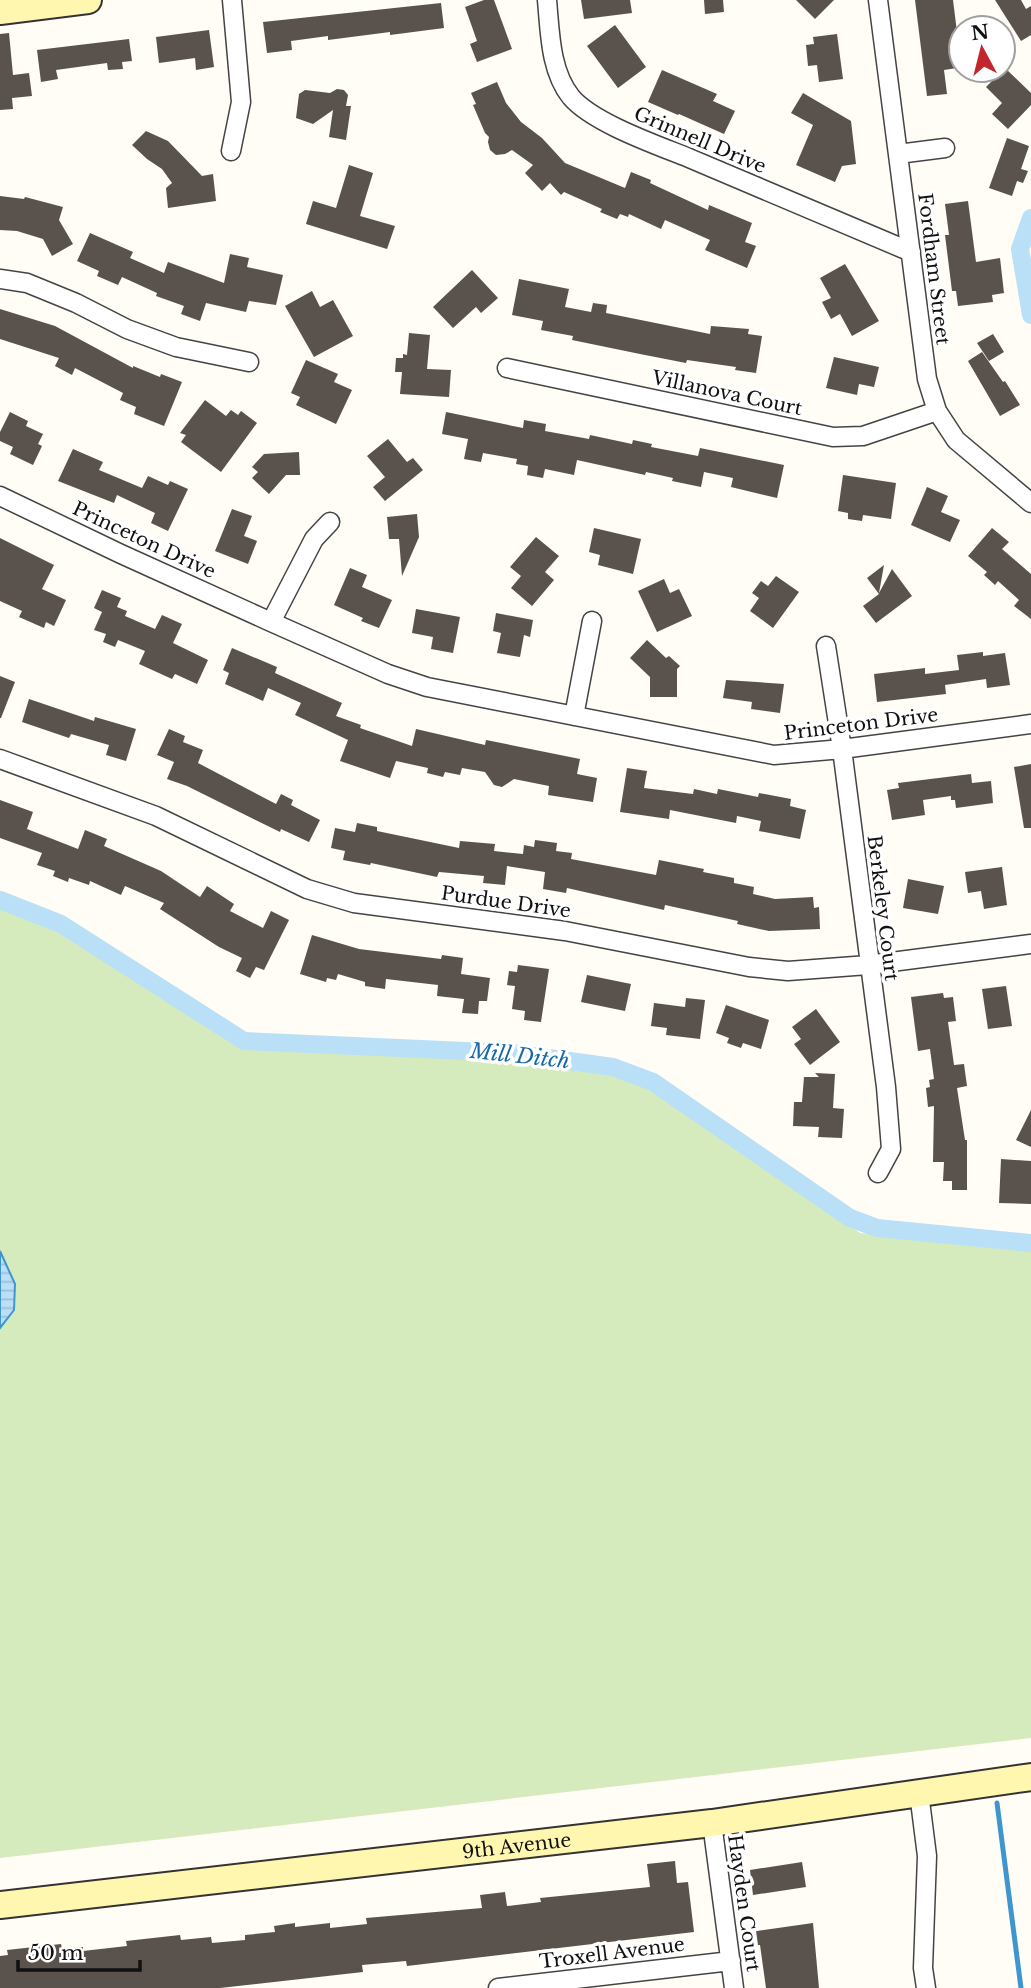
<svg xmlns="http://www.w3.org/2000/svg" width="1031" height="1988" font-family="'Libre Baskerville',serif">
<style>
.grass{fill:#d5ebbd}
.water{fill:url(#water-rules);stroke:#3f96cf;stroke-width:2}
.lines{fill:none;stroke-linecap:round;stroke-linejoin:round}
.stream{stroke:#3f96cf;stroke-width:5}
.canal{stroke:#b9e0f7;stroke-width:18}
.building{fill:#5a524d}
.street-casing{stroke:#444;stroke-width:21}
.secondary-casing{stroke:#333;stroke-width:30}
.street{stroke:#fff;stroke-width:18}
.secondary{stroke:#fff6b0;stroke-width:26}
.labels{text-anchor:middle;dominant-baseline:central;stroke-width:7;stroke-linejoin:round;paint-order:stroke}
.street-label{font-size:19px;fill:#111;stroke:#fff}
.water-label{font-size:21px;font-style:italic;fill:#1768a6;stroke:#fff}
</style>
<defs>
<pattern id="water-rules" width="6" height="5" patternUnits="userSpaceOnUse" patternTransform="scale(1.75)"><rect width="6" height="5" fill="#b9e0f7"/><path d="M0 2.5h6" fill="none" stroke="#9ebfd3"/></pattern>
</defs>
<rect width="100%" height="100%" fill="#fffdf5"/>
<!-- grass -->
<path class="grass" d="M0 906 75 938 249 1049 516 1057 611 1073 645 1085 860 1233 1031 1249V1738L0 1858Z"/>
<!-- water -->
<path class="water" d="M0 1251 15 1284 14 1310 0 1328Z"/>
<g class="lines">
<!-- stream -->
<path class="stream" d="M997 1803 1021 1988"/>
<!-- canal -->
<path class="canal" d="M1031 218 1020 249 1031 315
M0 900 61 924 244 1041 512 1053 613 1067 653 1082 850 1218 877 1228 1031 1243"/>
</g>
<!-- building -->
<path class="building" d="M484 0H494L512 49 477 62 470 44 477 41 465 7Z
M581 0H630L632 13 584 19Z
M704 0H723L724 12 705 14Z
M796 0H834L815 19Z
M915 0H953L957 32 953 33 957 68 944 70 947 94 927 96Z
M995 0H1021L1026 9 1031 6V35L1021 41Z
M441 3 444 28 390 35V32L328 40V36L291 41 292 50 267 53 263 22Z
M615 25 646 67 618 88 587 46Z
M209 30 214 67 196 70 195 58 159 63 156 37Z
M9 33 13 75 29 73 32 96 12 98 13 109 0 110V34Z
M837 34 843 79 819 82 817 65 808 66 806 45 814 44 813 37Z
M129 39 132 61 122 62 123 69 108 70 107 63 56 70 58 79 41 82 37 50Z
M1005 68 1031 93V105L1008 129 992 114 1002 103 986 87Z
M662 70 717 94 713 101 735 111 724 134 679 114 678 115 648 102Z
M497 82 506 103 521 122 542 138 565 163 625 188 631 172 651 180 650 183 708 210 709 205 752 223 745 242 756 246 747 268 705 250 710 240 665 220 661 229 629 214 628 217 620 214 617 219 600 212 602 209 564 192 561 195 550 183 542 191 525 173 533 165 512 150 505 154 496 155 490 150 488 142 489 137 485 133 473 105 476 104 471 93Z
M337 89 344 90 348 95 346 106H351L346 140 329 137 333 110 313 124 296 118 299 94 305 90 330 93Z
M803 93 851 121 856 164 842 166 835 182 796 165 813 125 791 113Z
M146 131 168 141 202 176 213 174 216 201 168 208 166 188 172 183 162 169 147 159 132 145Z
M1007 138 1029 146 1021 169 1028 171 1023 183 1017 181 1012 196 989 188Z
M349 165 373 173 360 216 395 226 387 249 306 224 313 201 336 208Z
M0 196 24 199 25 197 63 207 59 220 73 244 52 256 43 239 17 231 0 230Z
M968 201 976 262 1000 258 1004 293 992 295 993 302 958 306 956 291H952L945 235H949L945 204Z
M90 233 133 252 130 258 164 273 168 262 224 283 230 254 249 258 247 267 283 275 276 305 249 301 246 312 206 303 200 321 181 314 184 306 156 296 157 293 122 277 118 285 97 276 99 271 77 261Z
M845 264 879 321 852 336 840 314 831 319 822 302 831 298 820 278Z
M472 270 498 298 481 313 476 307 453 328 433 307Z
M519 279 569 289 565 307 591 312 593 303 607 305 606 313 710 334 711 326 749 329 748 334 762 336 756 373 735 370 736 367 687 360 686 363 640 354 572 340 573 336 541 330 543 321 512 315Z
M312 291 320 307 333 300 353 336 314 357 285 306Z
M0 309 55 326 133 368V366L160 377 161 374 182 382 164 426 134 414 136 407 120 400 123 393 75 368 72 375 55 366 59 358 0 339Z
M409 333 430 335 427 369 451 370 449 397 400 394 402 372H395L396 358H403V354L407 355Z
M993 334 1004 352 989 361 977 343Z
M982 352 1003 382 1005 381 1020 405 1000 416 968 361Z
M834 357 879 367 874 387 859 384 857 395 826 388Z
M306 360 338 374 334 382 352 390 336 424 296 405 300 397 291 393Z
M205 400 226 416 231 410 238 415 241 411 257 423 221 472 181 442 186 435 180 433Z
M10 412 28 421 26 426 43 434 38 444 42 446 33 465 10 454 13 447 0 441V432Z
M446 412 523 428 524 420 546 424 545 431 589 439 590 435 632 444 633 440 652 444 651 447 698 456 700 448 784 465 777 498 731 487 733 478 704 472 701 487 672 481 673 478 646 472 645 475 577 460 574 475 545 469 543 478 527 475 528 466 516 464 517 459 483 453 481 462 464 459 468 439 442 434Z
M388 439 407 462 413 458 423 470 385 501 373 487 385 477 367 456Z
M73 449 103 462 99 470 142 488 148 476 168 485 170 481 188 489 168 531 151 523 155 513 117 495 114 503 58 481Z
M299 452 300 475H286L269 494 252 478 258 472 252 467 264 454Z
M843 475 896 483 891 519 863 515 862 521 848 519V513L838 511Z
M927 487 948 496 941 512 960 520 950 542 911 525Z
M232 509 252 516 244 536 257 541 248 564 215 551Z
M417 514 419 537 402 576 399 539H389L387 517Z
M594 528 641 539 633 574 598 565 600 555 589 552Z
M992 528 1009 542 1002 549 1031 574V619L1014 606 1019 600 998 581 995 585 984 575 987 572 968 556Z
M536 537 559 556 545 572 554 580 532 606 511 588 521 576 510 567Z
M0 538 54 565 42 589 66 600 54 626 46 622 44 628 19 617 22 611 0 601Z
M884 565 879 593 892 569 912 596 876 623 863 606 879 594 867 578Z
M350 568 367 575 362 587 392 600 379 628 361 621 363 618 334 605Z
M776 576 799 592 773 628 750 611 759 598 752 593 761 581 768 586Z
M664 579 670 593 679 589 692 616 657 632 638 591Z
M102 590 121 598 117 607 127 611 125 616 155 629 162 615 182 624 173 643 208 660 197 684 175 674 172 679 139 664 145 651 118 640 115 647 103 642 106 634 94 630 102 612 94 608Z
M416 609 460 617 453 653 431 649 433 637 412 633Z
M496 613 533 620 530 637 524 635 520 657 497 653 501 633 493 631Z
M647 640 666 658 669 656 680 666 677 669V697H650V677L630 658Z
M232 648 277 667 275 673 342 703 336 716 361 725 360 728 412 746 416 729 485 745 486 740 580 759 577 774 597 778 593 802 548 795 549 786 514 779 502 787 494 785 485 772 462 768 460 775 445 772 443 777 427 773 428 768 396 761 390 778 340 761 348 740 295 715 301 703 268 688 263 701 225 684 229 673 223 670Z
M983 652V656L1005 653 1010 685 987 688 986 679 945 685 946 694 877 702 874 674 925 668V674L959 670 957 655Z
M0 676 15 682 1 718H0Z
M726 680 784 684 780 713 751 709 752 702 723 698Z
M29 699 94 721 95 717 136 729 126 761 106 755 109 745 71 734 69 738 22 722Z
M169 729 185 736 183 742 203 750 198 763 276 804 281 794 293 800 291 805 320 820 309 842 281 829 280 832 187 786 167 779 174 762 157 755Z
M1031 764V828H1024L1014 767Z
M627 768 647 771 644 788 693 794 694 789 717 794 718 789 758 797 759 793 791 799 790 806 806 810 800 839 759 831 761 821 737 816 736 823 670 810 669 819 620 812Z
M971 774 972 783 991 781 993 803 956 808 955 800H951V796L923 800 925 815 892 820 887 790 899 788 898 783Z
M0 800 33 812 27 829 78 849 85 830 107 839 104 846 161 871 200 897 207 886 234 904 230 911 263 928 271 911 289 920 264 970 256 967 250 978 236 971 242 958 219 947 160 909 164 903 125 886 121 895 90 881 89 885 69 878 68 882 53 876 55 871 37 865 42 853 0 838Z
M357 823 377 827V831L459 848 460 841 495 844 494 851 523 854 524 845 534 847 535 840 557 843 556 851 572 853 571 859 656 875 659 860 704 869 703 872 734 878V883L754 887 753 894 775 899 813 897 814 908 819 907 820 929 769 931 737 924 738 921 665 905 664 910 567 888 566 893 543 889 545 872 507 866 505 885 483 883 484 876 439 872 437 877 371 863 370 865 343 860 345 851 331 848 335 828 355 832Z
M1002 867 1007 905 984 909 981 891 968 893 965 872Z
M908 879 944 886 938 914 903 908Z
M312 935 359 949 441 959 442 955 463 958 461 974 490 978 487 1001H479L478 1014 462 1013 464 999 437 996 438 985 386 979 385 989 365 986V982L338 974 336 980 327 978 326 982 300 974Z
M518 965 549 969 541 1022 524 1020 525 1011 512 1009 515 986 507 985 509 971 517 972Z
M587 975 631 984 625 1011 581 1002Z
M1006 986 1012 1026 988 1029 982 989Z
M943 993 944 998 953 997 956 1021 948 1022 954 1065 964 1064 967 1086 957 1088 965 1140H967V1190H952V1181H943L944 1162H933L934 1106 928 1107 926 1088 930 1087 929 1080 934 1079 930 1049 918 1051 911 997Z
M686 998 705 1000 700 1039 666 1035 667 1028 651 1026 654 1003 685 1007Z
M726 1005 769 1020 761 1049 743 1043 741 1048 727 1043 729 1038 716 1033Z
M816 1009 840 1042 810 1065 794 1044 801 1039 792 1027Z
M815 1073 835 1074 833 1108 844 1109 842 1138 818 1137 819 1127 793 1126 794 1102H802L804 1077H819Z
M1031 1110V1147L1016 1140Z
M1001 1159 1031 1161V1204L999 1203Z
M675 1861 677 1883 688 1882 694 1932 407 1966 406 1961 362 1965 363 1972 220 1988H0V1956L8 1955 7 1950 61 1944 62 1949 83 1947V1951L127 1946 126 1941 180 1935 181 1940 211 1937 212 1943 245 1940V1935L275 1932 274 1926 295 1923V1927L330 1923V1928L367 1924 366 1918 482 1908 480 1895 505 1892 507 1906 541 1902 540 1898 650 1887 647 1864Z
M802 1862 806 1887 753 1895 750 1870Z
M813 1923 819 1988H766L760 1945H758L756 1931Z"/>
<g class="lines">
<!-- street casing -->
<g class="street-casing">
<path id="street" d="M547 0C550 32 550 71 571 97 593 123 657 145 689 158 763 190 837 221 911 252
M878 0 927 379 937 411 956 440 1031 503
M231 151 241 102 232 0
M898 154 945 148
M0 279 27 283 76 303 127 329 176 347 249 362
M507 368 833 437 863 436 937 411
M0 496 121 554 271 622 388 674 427 687 774 755 842 749 1031 724
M271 622 314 539 330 522
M826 646 842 749 886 1087 891 1149 878 1173
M574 716 592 621
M0 759 156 816 307 889 354 903 565 931 749 967 788 971 868 965 1031 944
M919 1793 927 1856 923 1968 926 1988
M712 1823 734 1988
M498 1988 731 1961"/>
</g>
<!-- secondary casing -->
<g class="secondary-casing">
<g id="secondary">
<path d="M0 11 88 0"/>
<path id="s1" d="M0 1905 712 1823 1031 1777"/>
</g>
</g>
<!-- street -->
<use href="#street" class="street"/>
<!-- secondary -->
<use href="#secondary" class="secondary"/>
</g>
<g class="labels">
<!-- street labels -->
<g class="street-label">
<text transform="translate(700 140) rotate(23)">Grinnell Drive</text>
<text transform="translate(934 269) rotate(83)">Fordham Street</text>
<text transform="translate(727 393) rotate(12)">Villanova Court</text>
<text transform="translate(144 540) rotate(25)">Princeton Drive</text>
<text transform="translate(861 724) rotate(-7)">Princeton Drive</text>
<text transform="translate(506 902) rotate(8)">Purdue Drive</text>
<text transform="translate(883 908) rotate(83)">Berkeley Court</text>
<text stroke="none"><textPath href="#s1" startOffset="520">9th Avenue</textPath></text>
<text transform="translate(744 1903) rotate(82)">Hayden Court</text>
<text transform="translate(612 1953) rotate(-7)">Troxell Avenue</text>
</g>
<!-- water labels -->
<g class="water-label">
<text transform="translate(520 1056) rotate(6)">Mill Ditch</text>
</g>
</g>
<!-- north arrow -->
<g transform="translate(982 49) rotate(353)"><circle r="33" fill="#ffffff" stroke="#a0a0a0" stroke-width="2"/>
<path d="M0-5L12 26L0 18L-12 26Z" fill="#c4262e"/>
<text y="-10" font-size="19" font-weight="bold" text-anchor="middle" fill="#111111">N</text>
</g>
<!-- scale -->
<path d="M18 1960v10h122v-10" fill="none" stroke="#111111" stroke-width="3.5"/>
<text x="28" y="1960" font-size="21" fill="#111111" stroke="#ffffff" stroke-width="5" paint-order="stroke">50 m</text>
</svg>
